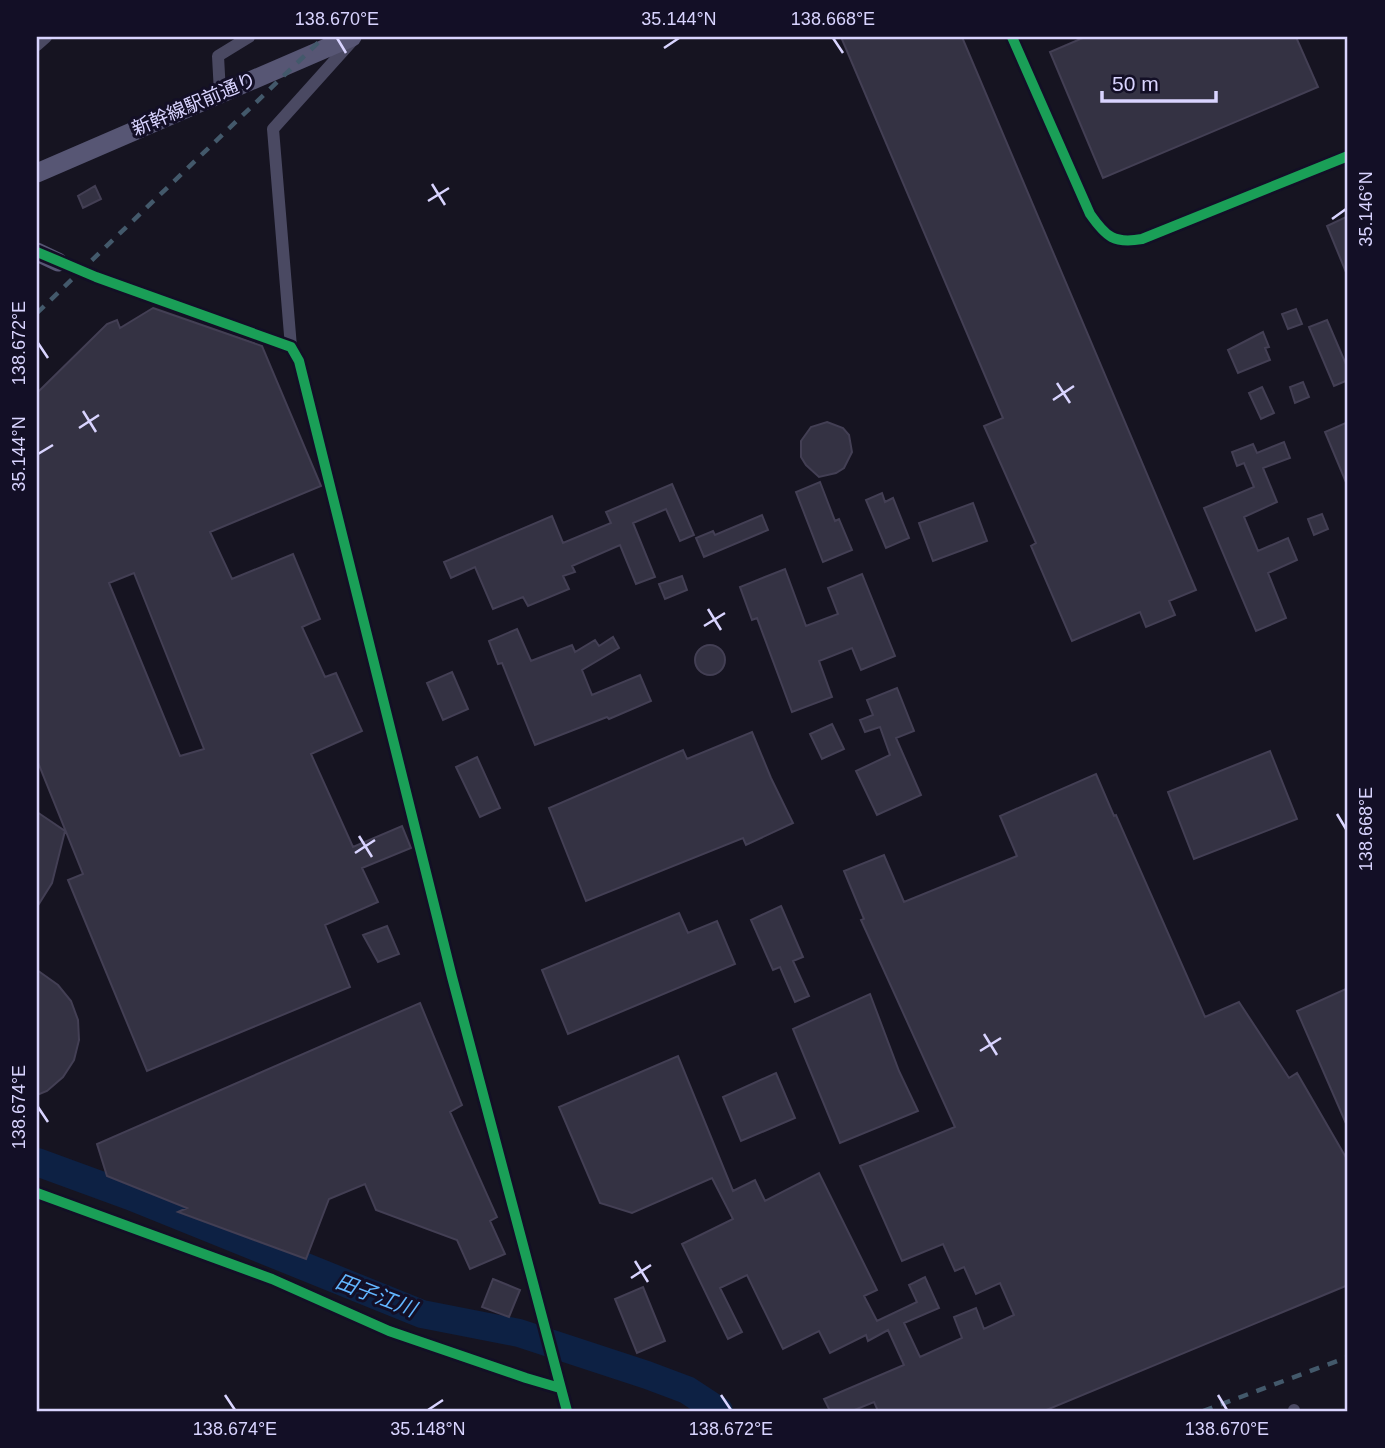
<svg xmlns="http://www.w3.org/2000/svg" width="1385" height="1448" font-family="Helvetica,'Noto Sans JP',sans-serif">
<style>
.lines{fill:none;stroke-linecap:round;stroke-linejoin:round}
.river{stroke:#0d2144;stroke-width:28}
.building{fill:#343243;stroke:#433f54;stroke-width:2;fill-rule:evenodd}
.street-tunnel{stroke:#333142;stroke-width:12;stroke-dasharray:12 6;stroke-linecap:butt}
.street{stroke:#4a4962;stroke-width:12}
.secondary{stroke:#575674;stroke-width:19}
.rail{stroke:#43596b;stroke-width:4.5;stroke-dasharray:10 9;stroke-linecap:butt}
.cycleway-casing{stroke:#130f26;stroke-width:15}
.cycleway{stroke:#1a9f57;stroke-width:10}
.ticks{fill:none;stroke:#d9d4ff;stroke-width:2.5}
.labels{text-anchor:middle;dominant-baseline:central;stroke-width:6;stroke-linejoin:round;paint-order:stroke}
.street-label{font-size:19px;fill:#d9d4ff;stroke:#130f26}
.water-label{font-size:21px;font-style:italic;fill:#62b6ff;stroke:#130f26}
.neatline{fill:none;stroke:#d9d4ff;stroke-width:2.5}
.ticks-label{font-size:18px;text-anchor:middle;fill:#d9d4ff}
</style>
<rect width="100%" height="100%" fill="#161421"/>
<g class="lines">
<!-- river -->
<path class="river" d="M37 1162 130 1196 422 1314 519 1333 647 1375 687 1390 719 1411"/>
</g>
<!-- building -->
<path class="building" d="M841 37H962L1196 590 1169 601 1175 615 1146 627 1140 612 1072 641 1031 546 1036 543 984 426 1003 418Z
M1085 37H1296L1318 87 1103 178 1050 52Z
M95 186 101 199 83 208 78 196Z
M1348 216V277L1327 226Z
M153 308 262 346 321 486 210 532 232 579 293 554 320 619 302 627 325 677 336 673 362 731 311 754 353 847 402 826 411 848 362 868 378 902 325 925 350 987 147 1071 68 880 83 874 37 760V393L107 324 117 320 120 328ZM134 573 204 749 180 756 109 583Z
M1296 309 1302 324 1288 329 1282 314Z
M1327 320 1348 369V380L1334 386 1309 327Z
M1263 332 1269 347 1265 348 1270 360 1238 373 1228 350Z
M1303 382 1309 397 1295 403 1290 387Z
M1262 387 1274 413 1261 419 1249 393Z
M827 422 843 428 849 435 852 452 844 468 836 473 819 477 806 465 801 457V441L811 427Z
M1348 422V487L1325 432Z
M1284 442 1290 458 1263 468 1277 502 1244 517 1258 551 1288 538 1297 560 1268 573 1286 618 1256 631 1204 508 1254 487 1244 463 1237 466 1232 452 1253 444 1257 453Z
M820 482 835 521 839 519 852 550 823 562 796 492Z
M672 484 694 535 680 541 666 509 633 523 655 577 636 584 620 545 572 566 575 572 563 576 569 589 528 606 523 597 493 609 475 567 451 578 444 562 552 516 563 543 611 523 606 512Z
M882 493 885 502 893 498 909 538 886 548 866 500Z
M973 503 987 541 933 561 919 523Z
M1322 514 1328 529 1314 535 1308 519Z
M762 515 768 530 704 557 696 538 713 531 715 535Z
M785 569 806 626 838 614 828 588 862 574 895 656 861 670 852 648 819 661 832 697 792 712 757 618 752 620 740 587Z
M682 576 687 590 665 599 659 584Z
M517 629 531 661 572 645 575 652 595 640 599 646 613 637 619 648 582 670 592 695 640 675 651 701 609 719 607 717 535 745 502 663 498 664 489 641Z
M695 660a15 15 0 1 1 30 0a15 15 0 1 1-30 0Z
M452 672 468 709 443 720 427 683Z
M897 688 914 731 896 738 921 795 877 815 856 771 890 755 880 727 865 732 860 720 873 715 867 700Z
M832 724 844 749 822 759 810 734Z
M752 732 771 778 793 823 746 845 743 838 586 901 549 808 683 750 687 759Z
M1270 751 1297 819 1194 859 1168 792Z
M477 757 500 808 480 817 456 767Z
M1096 774 1114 816 1116 815 1205 1017 1239 1002 1289 1078 1297 1073 1348 1161V1285L1044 1411H878L874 1402 852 1411H830L824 1399 904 1365 888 1330 868 1341 866 1335 830 1353 819 1331 783 1349 747 1275 720 1288 742 1332 728 1339 682 1244 733 1219 712 1178 632 1213 600 1203 559 1107 678 1056 733 1191 755 1180 765 1201 819 1173 877 1290 864 1296 877 1321 917 1302 909 1285 925 1277 939 1308 904 1323 920 1357 962 1338 954 1317 976 1308 984 1329 1014 1315 1000 1283 976 1294 964 1267 955 1271 943 1244 902 1261 860 1166 955 1127 861 920 864 919 844 871 884 855 904 902 1017 856 1000 816Z
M37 812 65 831 52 883 37 907Z
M781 906 803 957 793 961 809 996 795 1002 780 967 773 970 751 920Z
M679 913 688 933 717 921 735 964 568 1034 542 970Z
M387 926 399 954 378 962 363 935Z
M37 970 58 985 71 1001 78 1020 79 1040 74 1060 63 1077 47 1091 37 1095Z
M1348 988V1128L1297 1011Z
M870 994 899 1071 918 1111 840 1143 793 1029Z
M420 1003 462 1105 450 1112 497 1217 490 1221 505 1254 470 1269 457 1240 376 1210 365 1184 329 1199 306 1259 178 1212 187 1208 107 1176 97 1144Z
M776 1073 795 1118 741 1141 723 1097Z
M493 1279 520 1290 509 1317 482 1307Z
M643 1287 665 1341 637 1353 615 1299Z"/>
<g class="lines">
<!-- street-tunnel -->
<path class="street-tunnel" d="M58 262 96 277"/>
<!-- street -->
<path class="street" d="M1012 37 1090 214C1106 237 1114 244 1142 239L1348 156
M37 45 46 37
M220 93 218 56 249 37
M96 277 291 347 299 361 452 977 567 1411
M291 347 273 129 353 40
M37 1193 272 1279 389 1331 526 1378 560 1388
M1294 1410V1411"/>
<!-- secondary -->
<path class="secondary" d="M37 173 352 37
M37 252 58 262"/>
<!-- rail -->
<path class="rail" d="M37 313 324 37
M1203 1411 1348 1357"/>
<!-- cycleway casing -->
<g class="cycleway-casing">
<path id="cycleway" d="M1012 37 1090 214C1106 237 1114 244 1142 239L1348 156
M37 252 96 277 291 347 299 361 452 977 567 1411
M37 1193 272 1279 389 1331 526 1378 560 1388"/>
</g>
<!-- cycleway -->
<use href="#cycleway" class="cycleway"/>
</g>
<!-- ticks -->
<path class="ticks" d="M337 38 346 53M833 38 843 53M664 48 679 38M432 184 445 205M428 201 449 188M1332 219 1346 209M38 343 48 358M1057 383 1070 403M1053 400 1074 386M83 411 96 432M79 428 99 415M38 454 53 445M708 609 721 630M704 626 725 613M1337 814 1346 829M359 836 372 857M355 853 375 840M984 1034 997 1055M980 1051 1001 1038M38 1107 48 1122M635 1261 648 1282M631 1278 651 1265M225 1395 235 1410M721 1395 731 1410M1218 1395 1227 1410M428 1410 443 1400"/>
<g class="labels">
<!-- street labels -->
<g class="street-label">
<text transform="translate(194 104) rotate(-23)">新幹線駅前通り</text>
</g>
<!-- water labels -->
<g class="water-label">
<text transform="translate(376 1295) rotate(21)">田子江川</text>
</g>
</g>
<!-- border -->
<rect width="1385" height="1448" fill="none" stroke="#130f26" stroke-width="77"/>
<!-- scale -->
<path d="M1102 91v10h114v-10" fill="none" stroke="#d9d4ff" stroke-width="3.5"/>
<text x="1112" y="91" font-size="21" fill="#d9d4ff" stroke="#130f26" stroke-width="5" paint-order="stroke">50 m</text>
<rect x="38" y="38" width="1308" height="1372" class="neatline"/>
<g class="ticks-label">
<text x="337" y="25">138.670°E</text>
<text x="679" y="25">35.144°N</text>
<text x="833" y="25">138.668°E</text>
<text transform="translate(1366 209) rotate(-90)" y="6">35.146°N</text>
<text transform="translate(19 343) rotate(-90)" y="6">138.672°E</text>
<text transform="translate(19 454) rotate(-90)" y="6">35.144°N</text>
<text transform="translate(1366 829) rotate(-90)" y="6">138.668°E</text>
<text transform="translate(19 1107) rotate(-90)" y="6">138.674°E</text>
<text x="235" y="1435">138.674°E</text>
<text x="428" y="1435">35.148°N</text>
<text x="731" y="1435">138.672°E</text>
<text x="1227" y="1435">138.670°E</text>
</g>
</svg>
